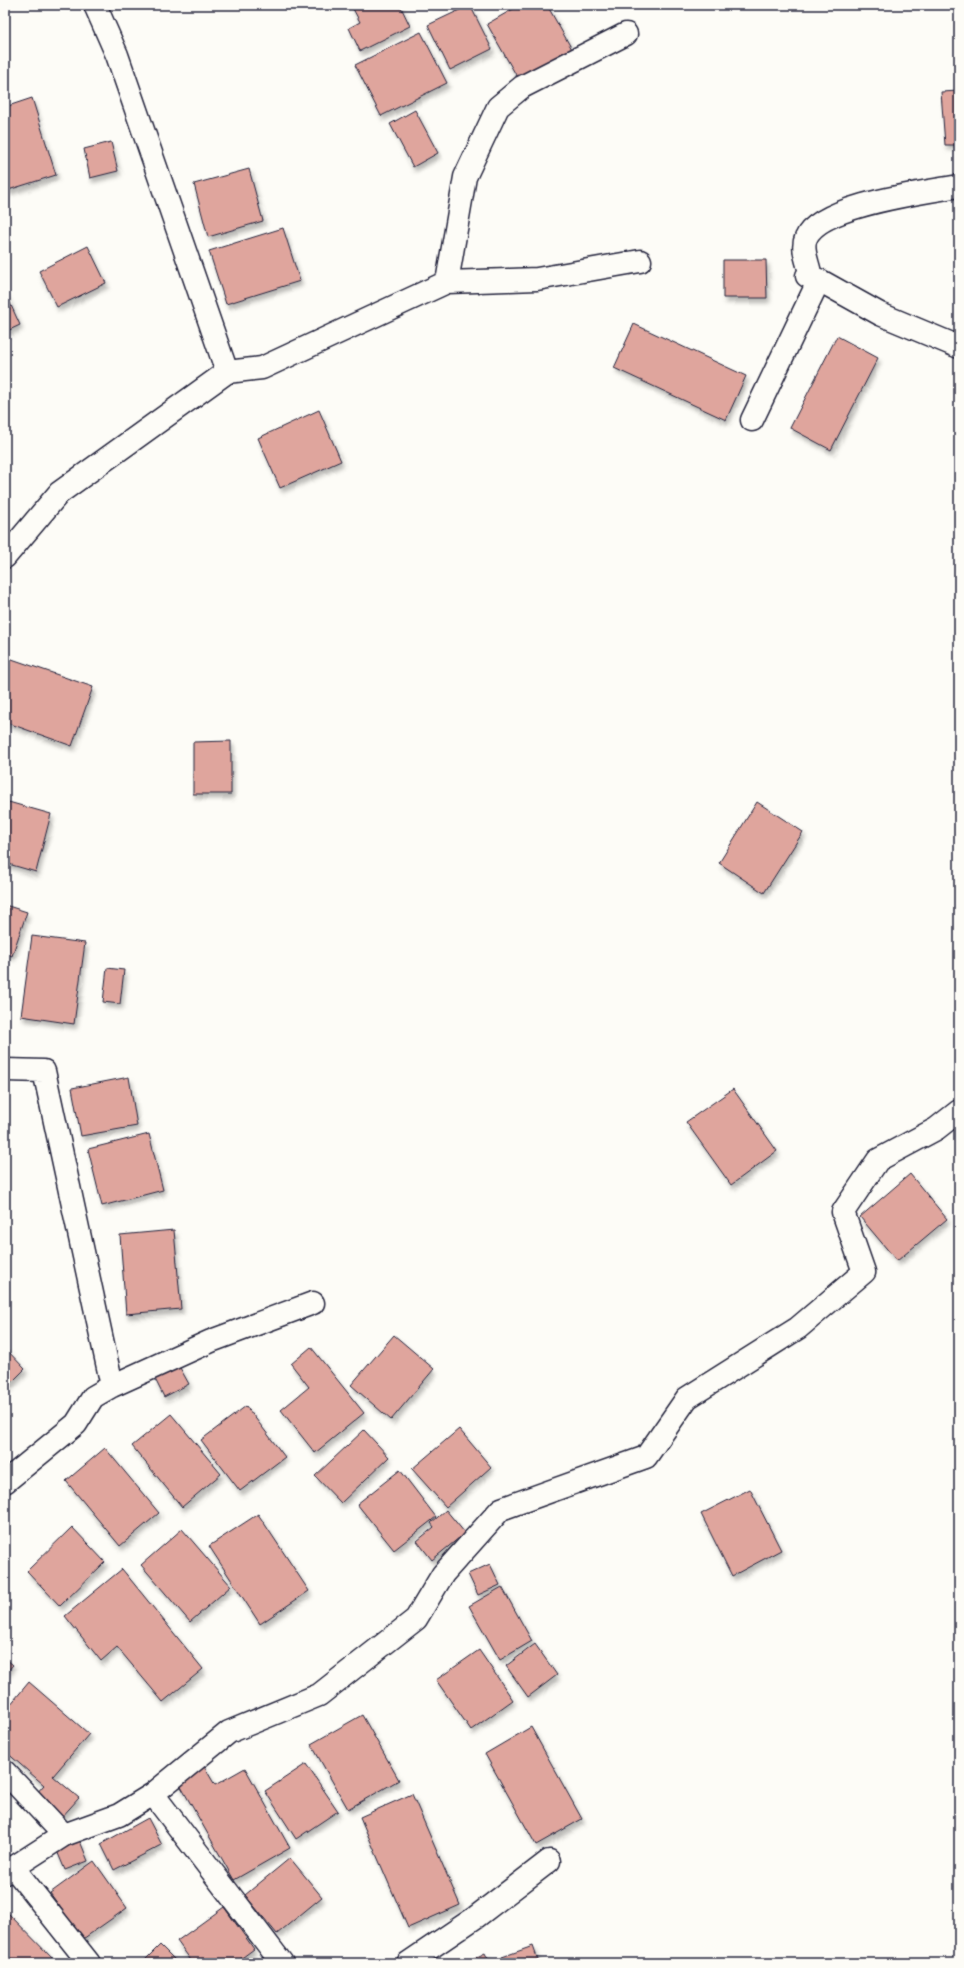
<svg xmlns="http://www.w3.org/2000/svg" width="964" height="1968" font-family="Mali,sans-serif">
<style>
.building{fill:#dfa59d;stroke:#22223b;filter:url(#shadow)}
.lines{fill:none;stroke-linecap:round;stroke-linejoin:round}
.street-casing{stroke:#22223b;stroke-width:25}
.street{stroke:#fdfcf7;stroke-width:22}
</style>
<defs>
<filter id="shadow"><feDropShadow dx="2.5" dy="4.5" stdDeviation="2" flood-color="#0004"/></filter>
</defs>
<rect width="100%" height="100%" fill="#fdfcf7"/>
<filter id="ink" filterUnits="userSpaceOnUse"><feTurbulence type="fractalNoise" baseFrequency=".025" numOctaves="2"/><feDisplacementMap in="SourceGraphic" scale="8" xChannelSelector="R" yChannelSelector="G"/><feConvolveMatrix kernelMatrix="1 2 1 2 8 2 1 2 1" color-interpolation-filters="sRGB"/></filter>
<g filter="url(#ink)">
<!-- building -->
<path class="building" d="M351 5H400L410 26 360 51 349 28 360 22Z
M470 5 492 49 450 70 428 25Z
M520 5H547L573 51 520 82 487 24Z
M421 32 447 83 381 116 355 65Z
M959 91V145H945L941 92Z
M32 98 56 175 5 191V107Z
M415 110 438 153 413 167 390 124Z
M111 142 118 171 90 178 84 149Z
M249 169 263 221 208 237 194 184Z
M283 228 300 281 226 304 209 251Z
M88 246 106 283 57 307 39 271Z
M723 260H766L767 298H723Z
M5 292 20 325 5 332Z
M634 324 746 376 726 420 614 368Z
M837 336 878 358 831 450 790 428Z
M319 410 341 461 280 488 258 438Z
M6 657 93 687 72 746 5 722Z
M231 741V794H193V742Z
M5 801 51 814 36 872 5 863Z
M757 802 803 832 764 893 719 863Z
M5 905 27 912 12 956 5 953Z
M32 936 85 943 74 1024 21 1016Z
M107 968 124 970 120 1004 103 1002Z
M129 1077 137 1126 81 1136 72 1088Z
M733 1089 777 1151 731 1185 686 1122Z
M149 1134 163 1190 102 1206 88 1149Z
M910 1174 947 1219 897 1261 860 1217Z
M174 1230 181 1309 126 1314 120 1235Z
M394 1335 434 1369 391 1420 351 1385Z
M311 1347 364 1413 315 1453 281 1410 309 1387 291 1364Z
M5 1348 25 1369 5 1389Z
M179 1366 189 1384 164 1397 155 1379Z
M246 1406 285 1457 240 1491 201 1440Z
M171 1414 221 1474 182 1507 132 1446Z
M459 1429 491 1467 446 1507 412 1469Z
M364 1430 389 1457 341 1503 315 1476Z
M105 1448 159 1513 120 1546 66 1481Z
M400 1470 436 1517 394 1550 357 1504Z
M750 1489 781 1550 732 1576 701 1514Z
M446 1510 465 1533 432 1560 417 1541 434 1527 431 1523Z
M258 1514 309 1591 260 1624 209 1546Z
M72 1527 105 1562 60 1606 27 1571Z
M182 1529 231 1586 190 1622 141 1565Z
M490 1564 500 1585 478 1595 468 1574Z
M122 1569 203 1669 163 1702 117 1647 101 1661 65 1616Z
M502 1587 532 1641 500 1660 469 1606Z
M535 1644 557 1675 528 1697 506 1666Z
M479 1650 513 1700 471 1730 436 1680Z
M5 1658 13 1665 5 1674Z
M29 1682 89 1734 53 1776 79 1798 60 1819 34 1796 44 1785 5 1751V1711Z
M362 1715 399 1780 348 1809 311 1744Z
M531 1727 582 1819 536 1845 485 1754Z
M202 1763 215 1785 245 1768 290 1848 234 1880 176 1778Z
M306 1764 338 1811 296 1839 265 1791Z
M412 1794 460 1905 408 1928 360 1817Z
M148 1818 162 1845 114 1870 101 1844Z
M80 1841 88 1861 65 1870 57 1851Z
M290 1858 322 1897 277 1934 245 1895Z
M94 1861 127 1908 83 1939 50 1893Z
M224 1907 254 1949 235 1963H193L177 1941Z
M5 1910 57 1963H5Z
M160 1945 178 1963H142Z
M533 1946 539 1963H504L502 1957Z
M485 1953 490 1963H465Z"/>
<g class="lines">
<!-- street casing -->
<g class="street-casing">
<path id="street" d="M95 5 117 55 227 372
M959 186C926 192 819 205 806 238 801 249 808 262 810 273L807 276 819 280 880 314 959 347
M447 282 465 177 498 107 522 87 626 34
M752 420 819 280
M5 557 59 493 227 372 262 368 447 282 537 279 640 261
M5 1070 44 1071 112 1386
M5 1482 76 1424 93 1397 112 1386 211 1341 313 1303
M5 1772 64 1835 119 1815 153 1794 229 1732 319 1695 416 1619 443 1574 501 1509 646 1457 687 1398 798 1328 864 1272 843 1212 878 1160 936 1129 959 1111
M153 1794 282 1963
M13 1867 89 1963
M5 1873 64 1835
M408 1963 476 1917 549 1861"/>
</g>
<!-- street -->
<use href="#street" class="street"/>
</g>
</g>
<!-- margin -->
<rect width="964" height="1968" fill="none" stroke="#fdfcf7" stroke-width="20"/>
<rect x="10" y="10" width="944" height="1948" fill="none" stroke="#22223b" stroke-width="1.5" filter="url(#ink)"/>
</svg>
